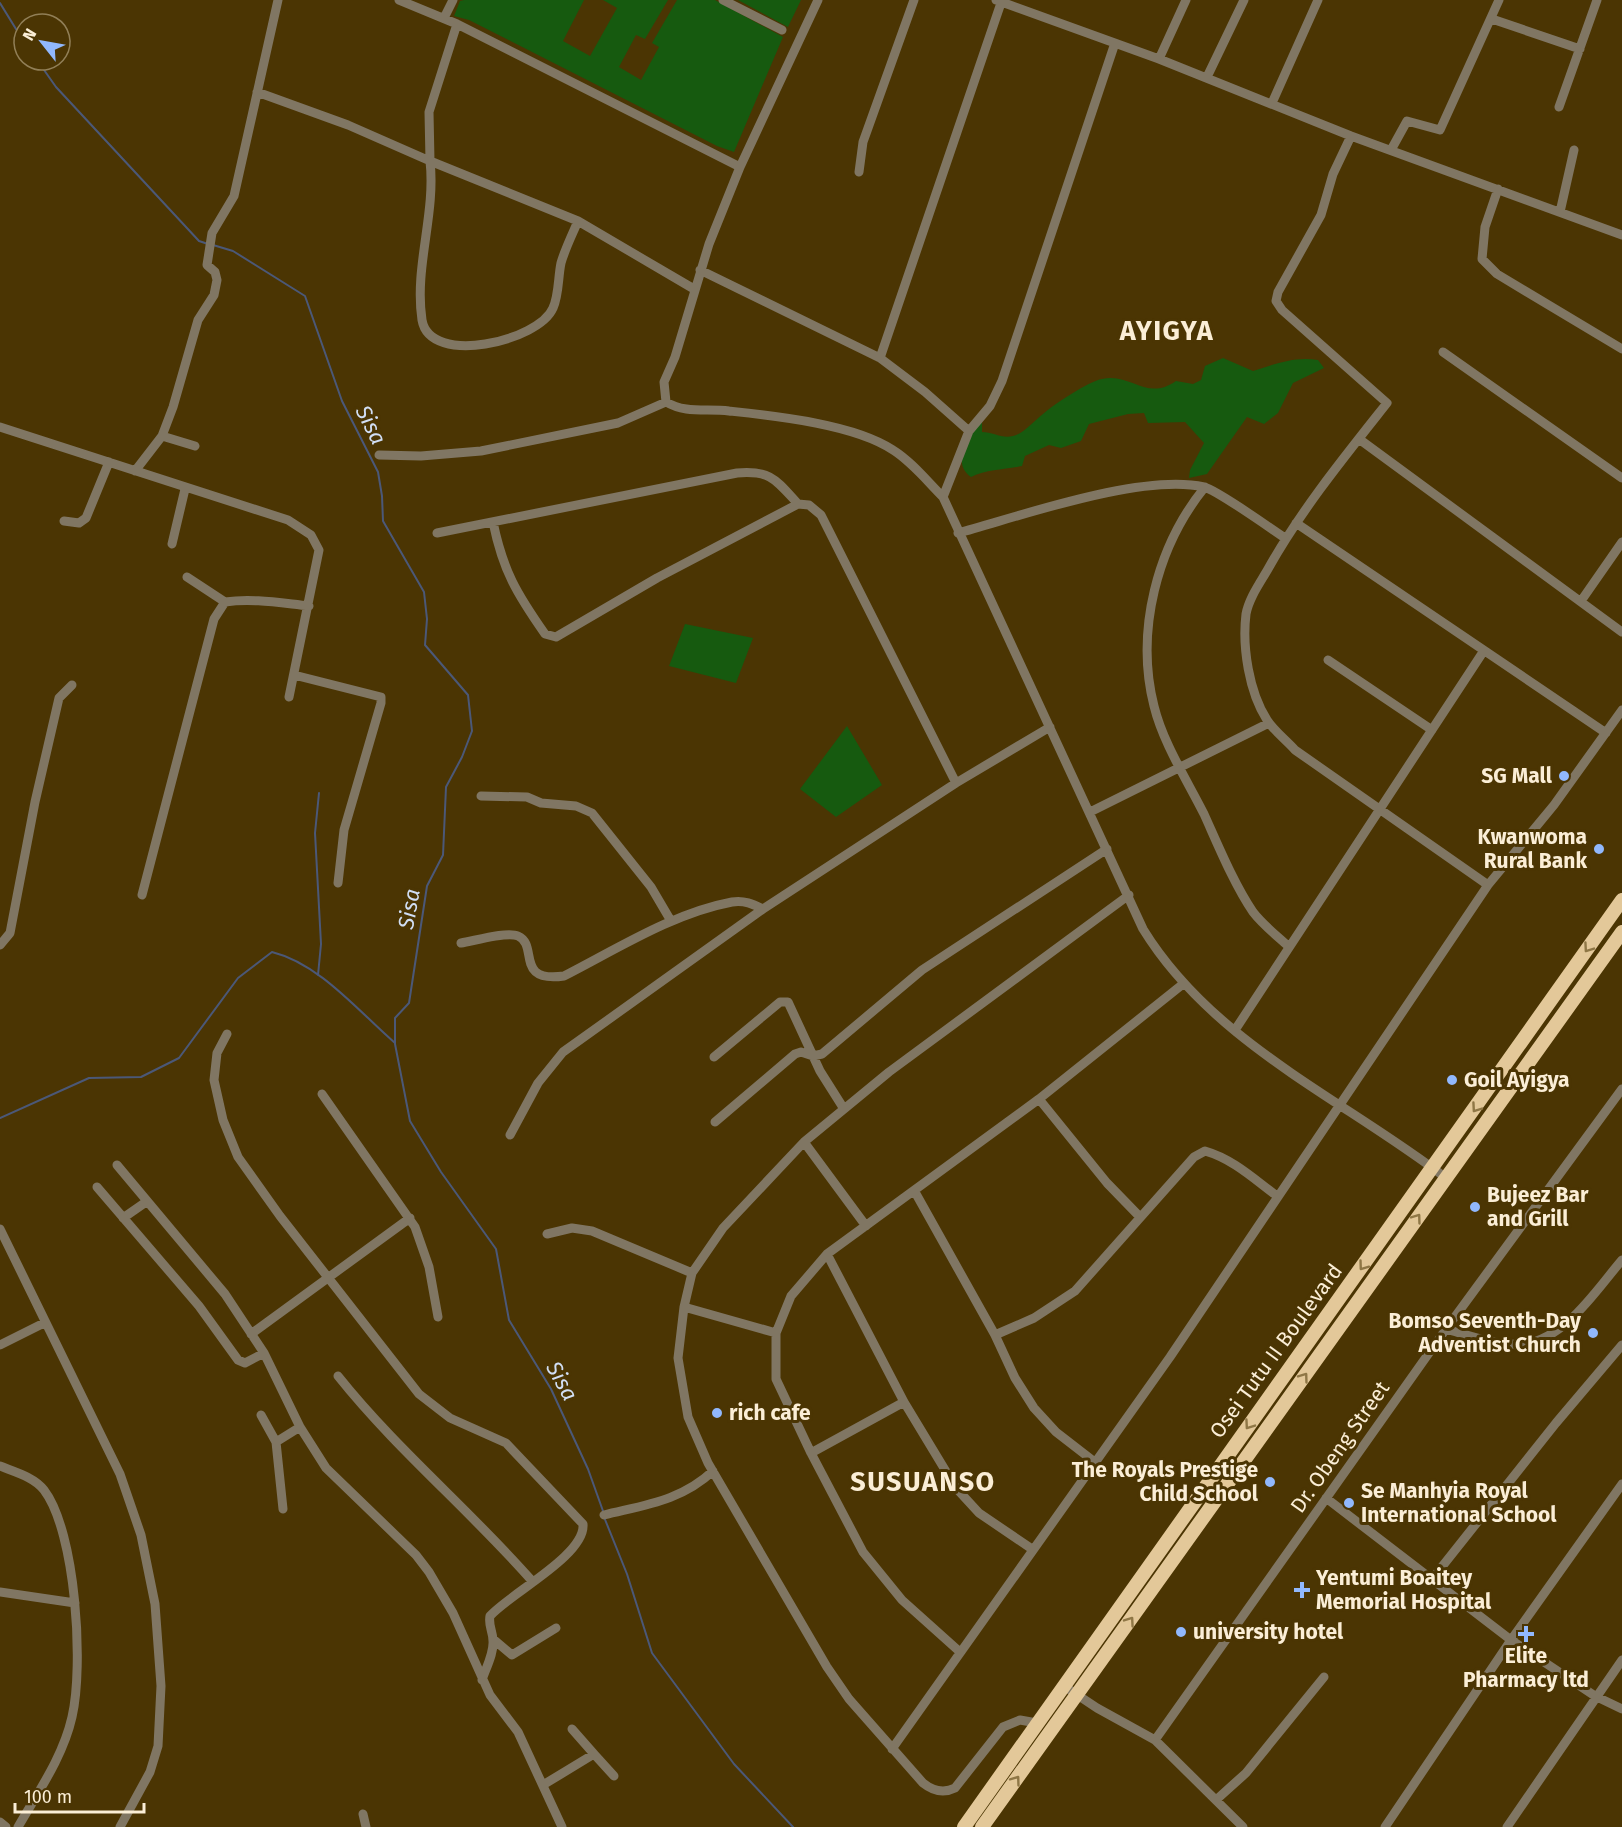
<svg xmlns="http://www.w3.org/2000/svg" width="1622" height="1827" font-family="'Fira Sans',sans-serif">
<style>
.green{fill:#165a0f}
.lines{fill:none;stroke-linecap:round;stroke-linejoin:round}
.stream{stroke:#4b5878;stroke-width:2}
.minor{stroke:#807663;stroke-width:9}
.highway{stroke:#e3c899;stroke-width:14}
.oneway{stroke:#8f7746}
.poi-dot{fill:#91b8fd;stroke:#4b3503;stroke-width:2}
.labels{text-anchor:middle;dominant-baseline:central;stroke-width:6;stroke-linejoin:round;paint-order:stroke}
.poi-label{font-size:21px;font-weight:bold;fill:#fbeed6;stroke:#4b3503;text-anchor:start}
.street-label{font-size:21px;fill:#fbeed6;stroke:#4b3503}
.water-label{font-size:22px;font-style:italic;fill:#d1def4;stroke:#4b3503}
.district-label{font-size:27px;font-weight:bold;letter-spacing:1.5px;fill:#fbeed6;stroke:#4b3503}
</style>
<rect width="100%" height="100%" fill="#4b3503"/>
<!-- green -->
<path class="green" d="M464 0H584L563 41 590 56 617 8 603 0H668L645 39 636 35 619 67 641 80 659 47 652 43 677 0H715L783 37 734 152 717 146 469 20 454 16 460 1Z
M738 0H801L788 27Z
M1223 358 1253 371C1275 364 1295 356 1318 360L1324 368 1293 383 1278 413 1264 424 1247 417 1207 474 1189 478 1190 470 1204 443 1185 422 1148 423 1144 413 1128 414 1089 424 1081 441 1061 448 1049 445 1025 456 1022 466C1004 470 987 469 971 477 949 462 972 433 982 419V432C993 432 1002 439 1013 436 1023 434 1034 421 1043 414 1053 405 1089 381 1102 379 1131 372 1146 402 1176 381L1193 384 1201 380 1205 366Z
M685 624 753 638 736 683 669 666Z
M847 726 882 785 836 817 800 789Z"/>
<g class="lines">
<!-- stream -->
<path class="stream" d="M0 3 24 42
M37 60 56 87 199 241 208 244
M213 245 233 251 305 296 342 401 378 472 382 496 383 521 424 592 427 619 425 645 468 695 472 731 462 757 446 787 443 855 427 886 409 1003 395 1018V1044L410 1121 441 1172 496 1249 509 1320 551 1389 588 1469 603 1511
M318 975 321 944 315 833 319 793
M0 1118 89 1078 141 1077 179 1058 238 978 272 952C320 964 358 1011 395 1043
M604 1517 627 1574 652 1653 734 1764 793 1827"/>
<!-- minor -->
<path class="minor" d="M399 0 457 24 740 167 709 244 675 357 664 382 666 402C686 414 707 408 729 411 775 416 854 424 893 450 912 462 927 481 943 497L1143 929C1213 1043 1343 1099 1446 1178
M723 0 782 30
M996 0 1159 59 1351 136 1622 235
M444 18 453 0
M1492 19 1580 49
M457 24 429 112 430 161 578 221 694 289
M1159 59 1186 0
M1207 77 1244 0
M257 92 348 125 430 161C436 214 414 267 422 320 430 367 539 341 553 308 559 295 558 277 561 263 565 249 572 235 578 221
M1272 103 1318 0
M1559 107 1597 0
M1351 136 1333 174 1321 215 1278 292 1276 301 1282 310 1387 403C1345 456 1301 510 1268 569 1260 583 1249 598 1246 614 1242 647 1249 692 1267 720 1274 731 1286 740 1295 750L1488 885
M1391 150 1407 121 1440 130 1499 0
M740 167 818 0
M859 172 863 142 914 0
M1498 189 1485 227 1482 259 1497 274 1622 349
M1560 212 1574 150
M700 270 880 358 925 392 969 431
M1443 352 1622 478
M880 358 1002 0
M0 427 288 520 311 535 319 550 289 697
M162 436 195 446
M1359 439 1622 632
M379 455 421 456 481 451 618 423 666 402
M135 471 162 436 173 407 198 320 214 295 217 280 215 272 207 265 212 233 234 196 278 0
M1205 487C1157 546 1135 631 1154 706 1163 743 1187 780 1204 814 1218 845 1234 884 1253 912 1263 925 1277 936 1289 947
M943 497 969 431 990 406 1002 381 1115 43
M64 521 79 523 86 518 109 462
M493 522C503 571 517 594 545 634L556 637 657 578 798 504 809 505 821 515 956 783
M1296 523 1606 733
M437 533 737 473C771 470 776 480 798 504
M958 533C1021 516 1142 473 1204 487 1217 490 1270 528 1285 538
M172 544 185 489
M187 577 225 602
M1581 601 1622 542
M1328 660 1432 730
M294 675 381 697V703L344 830 338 883
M481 796 527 797 541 803 576 806 592 813 651 887 671 921
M1090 812 1269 723
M142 895 214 619 225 602C253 598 280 603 309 606
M461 943C474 941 507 931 518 936 539 945 514 983 564 976 617 949 673 913 732 902 744 900 753 904 763 909
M0 945 10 933 35 802 59 698 72 685
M1235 1030 1483 652
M227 1034 217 1053 214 1080 223 1120 238 1157 280 1216 419 1394 450 1418 506 1443 583 1524C586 1555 509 1594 490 1616 488 1626 493 1631 493 1641 494 1653 486 1668 482 1680
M714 1057 780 1002H788L820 1071 844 1109
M322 1094 415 1227 429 1267 438 1317
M1039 1099 1107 1183 1140 1217
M715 1122 795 1054 801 1052 813 1056 822 1054 922 970 1107 849
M510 1135 538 1083 563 1052 763 909 956 783 1050 727
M804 1142 866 1226
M117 1165 225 1294 264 1353 300 1427 326 1468 416 1555 429 1572 453 1613 490 1695 518 1732 562 1827
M97 1187 199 1306 238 1360 245 1363 264 1353
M915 1192 995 1335 1015 1378 1034 1408 1056 1432 1096 1463
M123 1218 146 1202
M0 1229 120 1474 141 1535 155 1604 161 1686 158 1746 150 1772 120 1827
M547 1234 572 1228 592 1231 692 1273
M827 1254 904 1402 956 1488 979 1513 1032 1549
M684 1307 776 1333
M1446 1329C1471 1336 1497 1346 1523 1344 1565 1340 1597 1289 1622 1260
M251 1334 410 1218
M995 1335 1034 1318 1075 1291 1194 1157 1205 1151C1233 1159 1254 1179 1277 1196
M0 1345 44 1323
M338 1376C397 1450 471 1511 533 1582
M261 1415 276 1442 283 1509
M276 1442 300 1427
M811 1453 904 1402
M0 1466C15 1472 34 1477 44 1490 76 1532 84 1666 72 1717 63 1757 38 1792 18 1827
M1326 1498 1511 1640 1595 1696 1622 1709
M604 1515C644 1505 681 1501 713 1471
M1433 1578 1556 1423 1622 1345
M0 1592 75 1603
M493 1639 512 1655 556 1628
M960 1652 902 1600 863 1552 811 1453 776 1379V1333L791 1296 827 1254 1039 1099 1183 984
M1064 1686 1097 1708 1155 1740 1243 1827
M1037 1723 1020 1720 1003 1727 955 1788C943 1794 933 1791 923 1783L849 1699 827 1667 708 1463 688 1417 678 1358 684 1307 692 1273 723 1228 804 1142 889 1072 1129 895
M572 1729 594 1754
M1155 1740 1446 1329 1622 1089
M892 1749 1170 1357 1488 885 1554 805 1622 710
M543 1785 594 1754 614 1776
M1216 1800 1246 1773 1324 1677
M363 1814 366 1827
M0 1822 6 1827
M1385 1827 1511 1640 1622 1484
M1507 1827 1622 1660"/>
<!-- highway -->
<path class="highway" d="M964 1827 1622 900
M982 1827 1622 932"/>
</g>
<!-- one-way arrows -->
<defs><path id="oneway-chevron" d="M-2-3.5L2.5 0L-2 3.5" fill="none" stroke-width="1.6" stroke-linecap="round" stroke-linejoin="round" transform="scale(1.5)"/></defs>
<g class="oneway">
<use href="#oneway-chevron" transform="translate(1588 948) rotate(125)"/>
<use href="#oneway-chevron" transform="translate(1476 1108) rotate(125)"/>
<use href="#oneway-chevron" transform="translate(1417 1218) rotate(-54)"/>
<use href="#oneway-chevron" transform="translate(1363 1266) rotate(126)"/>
<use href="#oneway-chevron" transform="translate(1304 1377) rotate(-54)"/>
<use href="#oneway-chevron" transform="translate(1249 1425) rotate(125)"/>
<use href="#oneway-chevron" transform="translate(1130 1621) rotate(-55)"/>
<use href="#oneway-chevron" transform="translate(1016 1780) rotate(-54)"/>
</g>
<!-- markers -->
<g class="poi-dot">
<circle cx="1564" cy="776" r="6"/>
<circle cx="1599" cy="849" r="6"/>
<circle cx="1452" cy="1080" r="6"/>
<circle cx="1475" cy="1207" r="6"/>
<circle cx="1593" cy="1333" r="6"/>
<circle cx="717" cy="1413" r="6"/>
<circle cx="1270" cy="1482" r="6"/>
<circle cx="1349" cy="1503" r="6"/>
<path d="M1299 1581h6v6h6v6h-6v6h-6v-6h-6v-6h6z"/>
<circle cx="1181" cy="1632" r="6"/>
<path d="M1523 1625h6v6h6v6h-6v6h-6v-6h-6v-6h6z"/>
</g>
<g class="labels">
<!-- poi labels -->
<g class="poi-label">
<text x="1552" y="776" text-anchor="end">SG Mall</text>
<text x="1587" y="837" text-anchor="end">Kwanwoma<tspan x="1587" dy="24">Rural Bank</tspan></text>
<text x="1464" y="1080">Goil Ayigya</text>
<text x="1487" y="1195">Bujeez Bar<tspan x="1487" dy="24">and Grill</tspan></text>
<text x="1581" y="1321" text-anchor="end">Bomso Seventh-Day<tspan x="1581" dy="24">Adventist Church</tspan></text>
<text x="729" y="1413">rich cafe</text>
<text x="1258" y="1470" text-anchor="end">The Royals Prestige<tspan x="1258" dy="24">Child School</tspan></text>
<text x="1361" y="1491">Se Manhyia Royal<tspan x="1361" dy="24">International School</tspan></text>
<text x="1316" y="1578">Yentumi Boaitey<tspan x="1316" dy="24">Memorial Hospital</tspan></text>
<text x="1193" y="1632">university hotel</text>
<text x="1526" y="1656" text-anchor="middle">Elite<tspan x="1526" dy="24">Pharmacy ltd</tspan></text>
</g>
<!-- street labels -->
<g class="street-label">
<text transform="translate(1276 1351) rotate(-54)">Osei Tutu II Boulevard</text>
<text transform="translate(1340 1447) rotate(-55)">Dr. Obeng Street</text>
</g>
<!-- water labels -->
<g class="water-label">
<text transform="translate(371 425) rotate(63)">Sisa</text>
<text transform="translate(409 909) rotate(-80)">Sisa</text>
<text transform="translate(562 1381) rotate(61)">Sisa</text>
</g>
<!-- district labels -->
<g class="district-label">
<text x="1167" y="331">AYIGYA</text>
<text x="923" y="1482">SUSUANSO</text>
</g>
</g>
<!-- north arrow -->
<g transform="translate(42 42) rotate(301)"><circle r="28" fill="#4b3503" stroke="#917f57" stroke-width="1.5"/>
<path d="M0-4.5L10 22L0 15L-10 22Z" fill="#91b8fd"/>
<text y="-9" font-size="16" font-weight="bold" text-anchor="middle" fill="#fbeed6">N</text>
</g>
<!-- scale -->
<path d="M15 1803v9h129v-9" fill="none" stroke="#fbeed6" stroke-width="3"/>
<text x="24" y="1803" font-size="18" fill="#fbeed6" stroke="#4b3503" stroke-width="4.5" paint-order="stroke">100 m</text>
</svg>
